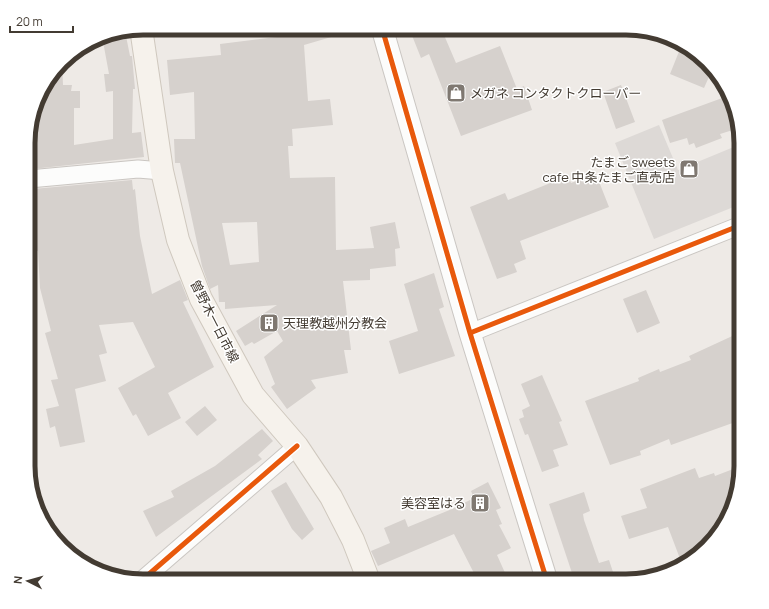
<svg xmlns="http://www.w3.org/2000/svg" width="769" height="609" font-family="Manrope,'Noto Sans JP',sans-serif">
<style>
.parking{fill:#ddd9d6}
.building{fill:#d6d1cd;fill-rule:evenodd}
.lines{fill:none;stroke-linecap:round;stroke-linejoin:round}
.minor-casing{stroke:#cac6c2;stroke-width:19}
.tertiary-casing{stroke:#cac6c2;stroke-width:23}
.secondary-casing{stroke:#cfc8be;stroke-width:24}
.minor{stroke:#fcfcfb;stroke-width:17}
.tertiary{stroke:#fcfcfb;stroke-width:21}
.secondary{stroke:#f6f2ec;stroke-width:22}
.cycleway-casing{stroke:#fff;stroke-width:8}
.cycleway{stroke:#e8590c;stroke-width:5}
.labels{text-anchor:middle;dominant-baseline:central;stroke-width:3;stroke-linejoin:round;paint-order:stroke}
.poi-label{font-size:13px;fill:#433b32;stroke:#fff;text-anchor:start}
.street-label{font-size:13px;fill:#433b32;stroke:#fff}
.rim{fill:none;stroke:#433b32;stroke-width:5}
</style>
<rect width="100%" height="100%" fill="#eeeae6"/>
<!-- parking -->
<path class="parking" d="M659 125 678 170 741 144V168L738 169 741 178V204L654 239 615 143Z"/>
<!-- building -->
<path class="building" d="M285 28H344L345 33 304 45 308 101 330 99 333 125 292 129 293 146H288L290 178 335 177 336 250 374 248 370 227 395 222 400 248 395 249 396 266 370 269V280L343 281 351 350H344L348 373 311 380 316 388 287 409 271 387 275 384 264 357 283 341 277 331 254 344 252 342 245 346 236 331 277 305 225 309V302H219L218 285 210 289 202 266 180 163H175L174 139H195L194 92 170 95 167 60 221 55 220 44 285 36ZM257 222 259 262 230 265 222 223Z
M409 28H441L456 63 500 46 517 89 524 86 532 110 461 136 429 54 421 58Z
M125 31 130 56H132L135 89H133L132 133 141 132 144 157 32 169V167H29V151L35 150V110L43 86 62 62 63 85H72L71 91H80V108H74V145L113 139V91L106 92 104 74H109L102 36Z
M680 49 703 59 712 70 704 88 670 74Z
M621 85 635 122 616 129 603 92Z
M725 97 736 129 720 134 722 138 696 148 694 143 689 145 687 138 670 143 662 120Z
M596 174 609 207 520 241 526 259 514 264 517 272 497 279 470 207 505 193 508 200 568 176 571 183Z
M132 180 133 190 135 189 140 236 152 294 180 280 188 300 183 302 214 367 168 393 181 418 148 436 136 414 133 416 118 388 155 367 133 322 99 325 107 353 99 355 106 381 75 389 85 442 60 447 55 426 50 428 46 409 59 406 51 380 58 379 45 333 51 331 40 288 38 251 29 249V231L35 232 33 189Z
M434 273 444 307 439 309 455 356 399 374 389 341 418 331 404 284Z
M646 290 660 323 637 333 623 299Z
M741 332V420L671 445 669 439 640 451 641 455 610 465 585 401 639 381 638 378 659 369 660 372 691 360 689 356Z
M542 375 562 421 559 422 568 445 553 450 559 466 542 472 528 434 525 435 519 419 524 417 522 410 530 406 521 384Z
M205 406 217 420 197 436 185 422Z
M262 429 273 441 258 455 262 459 156 537 143 511 174 497 171 491 215 466Z
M741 466V474L732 510 712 542 682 564 668 527 629 539 621 516 647 508 640 489 695 468 699 478 714 473 715 476Z
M286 482 314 529 302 540 292 529 271 491Z
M488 482 501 508 496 510 502 524 499 525 511 548 497 555 506 575 492 581H478L454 534 378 566 371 551 390 543 384 528 405 519 408 527 452 509 474 498 471 491Z
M584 492 590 511 583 514 584 520 599 563 609 560 616 581H559V578L572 573 549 504Z"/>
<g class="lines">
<!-- minor casing -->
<g class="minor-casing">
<path id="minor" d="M29 179 138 169 162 171
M470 333 741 225
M141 581 297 446"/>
</g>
<!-- tertiary casing -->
<g class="tertiary-casing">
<path id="tertiary" d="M382 28 470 333 547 581"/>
</g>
<!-- secondary casing -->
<g class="secondary-casing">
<path id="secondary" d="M141 28 162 171 178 240 201 299 253 395 297 446 331 497 353 540 369 581"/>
</g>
<!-- minor -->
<use href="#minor" class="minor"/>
<!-- tertiary -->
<use href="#tertiary" class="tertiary"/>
<!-- secondary -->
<use href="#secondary" class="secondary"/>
<!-- cycleway casing -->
<g class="cycleway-casing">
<path id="cycleway" d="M382 28 470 333 547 581
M470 333 741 225
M141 581 297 446"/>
</g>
<!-- cycleway -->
<use href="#cycleway" class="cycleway"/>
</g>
<!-- icons -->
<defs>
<g id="shop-square" transform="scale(1)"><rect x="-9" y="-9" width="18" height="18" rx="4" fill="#7f7871" stroke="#fff"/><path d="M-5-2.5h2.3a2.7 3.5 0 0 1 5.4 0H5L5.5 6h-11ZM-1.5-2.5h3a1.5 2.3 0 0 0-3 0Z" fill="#fff"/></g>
<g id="building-square" transform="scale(1)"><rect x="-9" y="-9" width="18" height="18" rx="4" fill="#7f7871" stroke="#fff"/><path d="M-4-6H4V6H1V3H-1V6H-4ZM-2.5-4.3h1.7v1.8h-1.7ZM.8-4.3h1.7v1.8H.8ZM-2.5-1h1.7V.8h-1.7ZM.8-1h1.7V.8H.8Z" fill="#fff"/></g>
</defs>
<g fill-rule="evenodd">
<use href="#shop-square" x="456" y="93"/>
<use href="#shop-square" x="689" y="169"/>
<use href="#building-square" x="269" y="323"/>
<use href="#building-square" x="480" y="503"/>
</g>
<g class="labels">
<!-- poi labels -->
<g class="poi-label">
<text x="470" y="93">メガネ コンタクトクローバー</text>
<text x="675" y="162" text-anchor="end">たまご sweets<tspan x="675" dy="15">cafe 中条たまご直売店</tspan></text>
<text x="283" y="323">天理教越州分教会</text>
<text x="466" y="503" text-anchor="end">美容室はる</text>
</g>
<!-- street labels -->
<g class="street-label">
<text transform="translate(215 321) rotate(63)">曽野木一日市線</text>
</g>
</g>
<!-- crop -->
<path d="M0 0H769V609H0ZM143 35H626A108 108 0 0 1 734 143V466A108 108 0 0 1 626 574H143A108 108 0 0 1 35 466V143A108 108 0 0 1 143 35Z" fill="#fff" fill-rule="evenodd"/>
<path class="rim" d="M143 35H626A108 108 0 0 1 734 143V466A108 108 0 0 1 626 574H143A108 108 0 0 1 35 466V143A108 108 0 0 1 143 35Z"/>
<!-- north arrow -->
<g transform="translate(28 581) rotate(276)" stroke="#ffffff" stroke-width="3" paint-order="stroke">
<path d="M0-3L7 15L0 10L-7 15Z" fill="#433b32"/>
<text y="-6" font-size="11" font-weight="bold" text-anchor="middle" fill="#433b32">N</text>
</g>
<!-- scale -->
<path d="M10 26v6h63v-6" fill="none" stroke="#433b32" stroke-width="2"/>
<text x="16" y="26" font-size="12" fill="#433b32" stroke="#ffffff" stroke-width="3" paint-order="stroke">20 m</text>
</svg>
